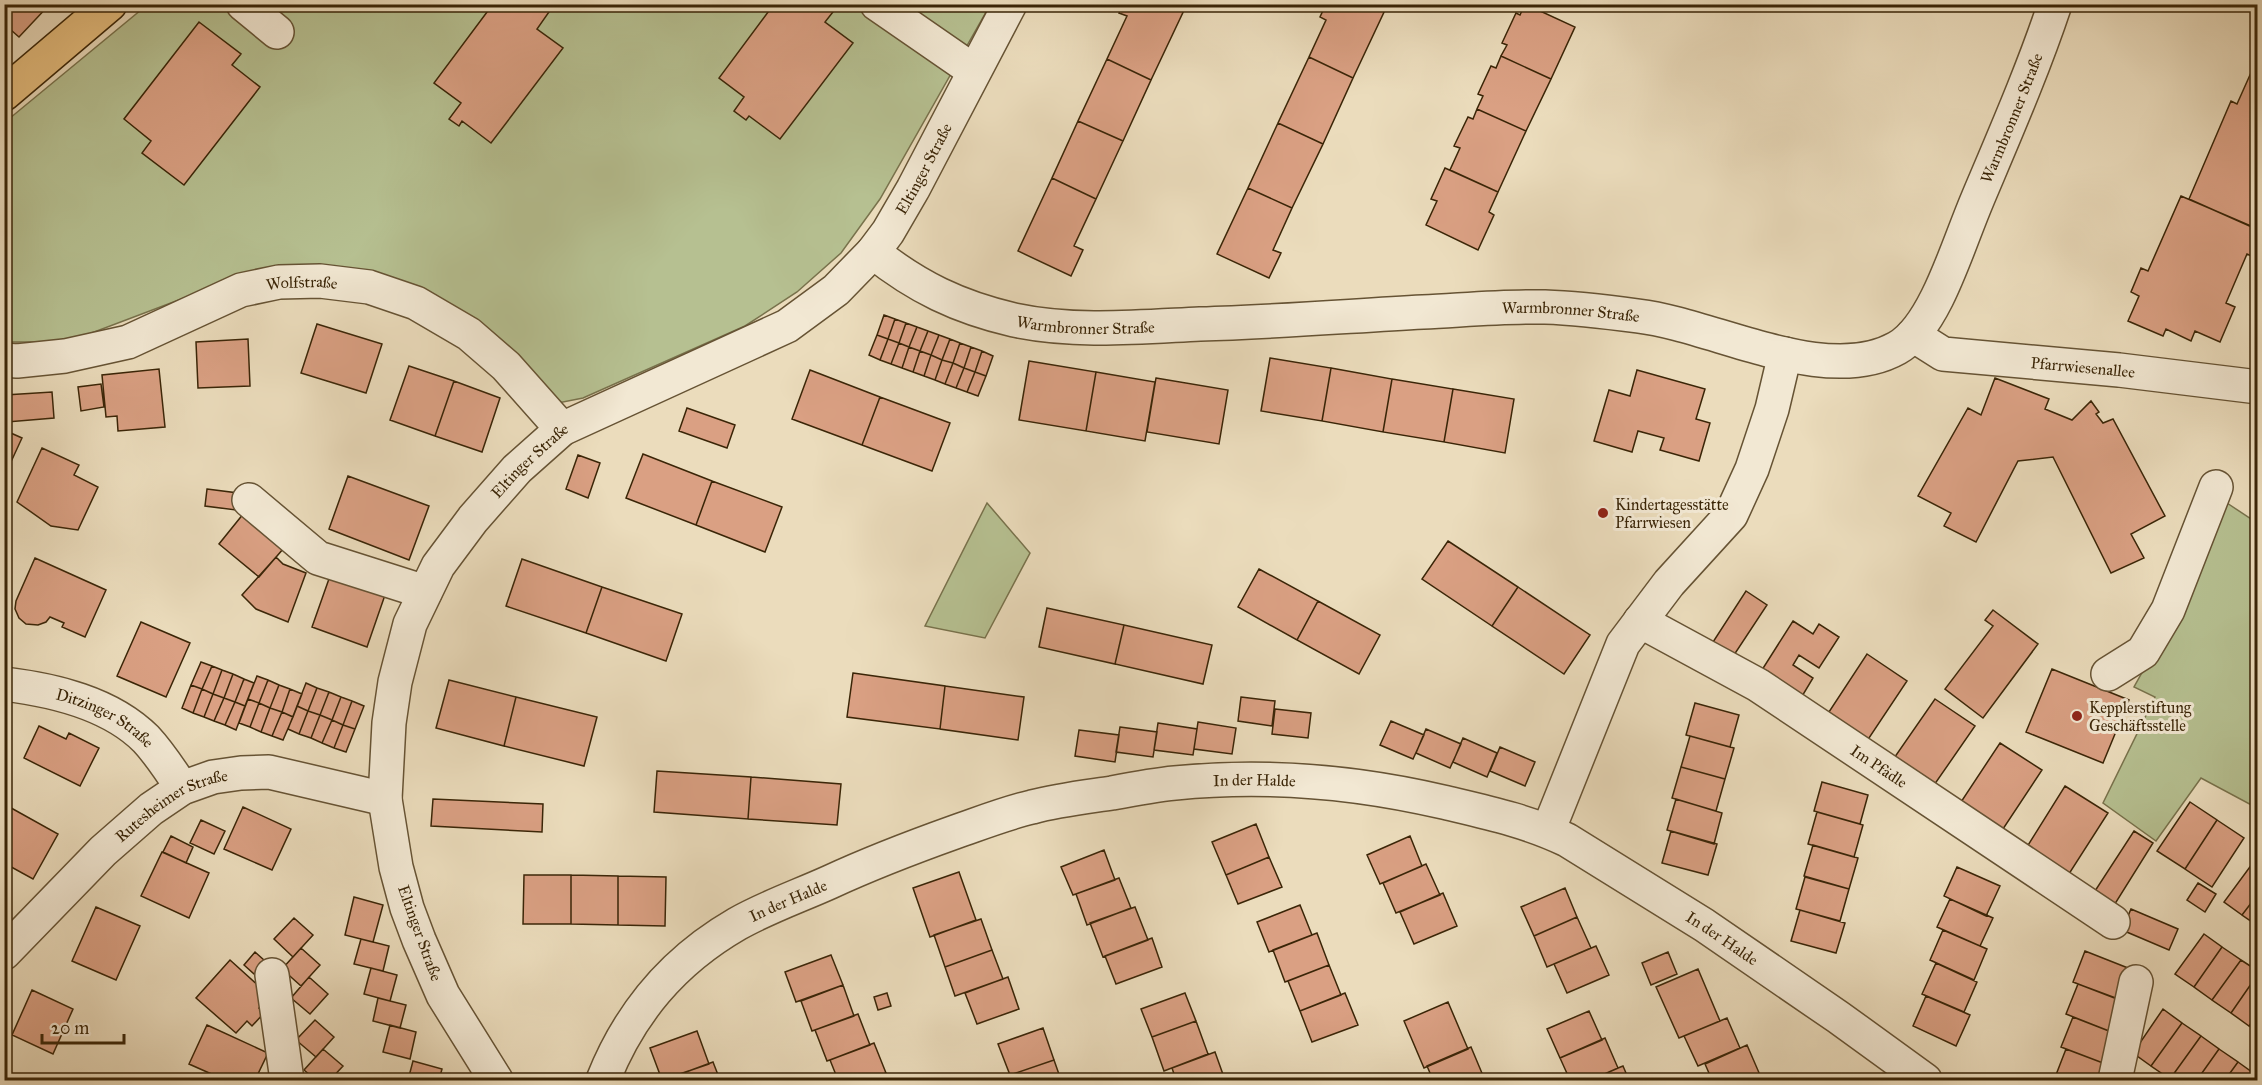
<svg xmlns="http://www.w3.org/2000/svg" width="2262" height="1085" font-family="'IM FELL Great Primer',serif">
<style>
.green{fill:#b6c091;stroke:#78724c;stroke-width:1.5}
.building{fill:#daa083;stroke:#3a2507;stroke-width:1.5}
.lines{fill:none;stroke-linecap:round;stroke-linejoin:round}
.minor-casing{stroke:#665334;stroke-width:36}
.major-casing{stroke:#3a2507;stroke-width:36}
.minor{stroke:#f2e8d3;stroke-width:33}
.major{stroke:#e6be7e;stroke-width:33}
.poi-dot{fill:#8f2418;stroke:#f2e8d3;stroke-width:2}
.labels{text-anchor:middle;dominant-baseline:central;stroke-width:6;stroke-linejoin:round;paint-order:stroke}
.street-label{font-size:16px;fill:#3a2507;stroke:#f2e8d3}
.poi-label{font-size:16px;fill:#3a2507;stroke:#f2e8d3;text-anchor:start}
</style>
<rect width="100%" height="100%" fill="#ebdcbc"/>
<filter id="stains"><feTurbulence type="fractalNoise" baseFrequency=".00333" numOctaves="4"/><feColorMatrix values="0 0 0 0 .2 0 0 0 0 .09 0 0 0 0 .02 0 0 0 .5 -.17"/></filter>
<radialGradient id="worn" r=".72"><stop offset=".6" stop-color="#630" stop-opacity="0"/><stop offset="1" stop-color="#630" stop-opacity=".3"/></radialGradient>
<!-- green -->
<path class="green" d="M147 5H990L880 199 841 253 797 292 745 326 583 398 558 403 475 319 423 288 373 273 184 298 81 337 42 342H5L4 123Z
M987 503 1030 553 985 638 925 626Z
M2227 503 2257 523V808L2201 778 2156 841 2103 803 2155 697 2134 687 2183 599Z"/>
<!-- building -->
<path class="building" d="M4 4H50L19 37 4 24Z
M493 4H531L538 9 540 5 549 12 537 29 563 48 491 143 462 121 459 126 449 119 461 103 434 83Z
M774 4H831L836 8 825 22 853 43 780 139 749 116 746 120 734 111 744 97 719 78Z
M1123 4H1182L1186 6 1151 80 1107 59 1127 16 1119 13Z
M1326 4H1374L1385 10 1353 78 1309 57 1326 20 1320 17Z
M1525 4 1575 27 1551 79 1501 56 1507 45 1502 43 1516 13 1520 15Z
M199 22 241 54 232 65 260 87 184 185 142 153 151 141 124 119Z
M1501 56 1551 79 1526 131 1477 109 1483 96 1478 94 1491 66 1496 68Z
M1309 57 1353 78 1323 144 1278 123Z
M2258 57V221L2254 228 2189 199 2231 101 2237 104Z
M1107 59 1151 80 1123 141 1078 121Z
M1477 109 1526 131 1498 192 1450 170 1460 148 1454 146 1468 117 1473 119Z
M1078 121 1123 141 1096 199 1052 178Z
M1278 123 1323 144 1292 208 1248 188Z
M1445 168 1498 192 1489 212 1494 215 1478 250 1426 225 1437 201 1431 199Z
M1052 178 1096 199 1074 246 1083 250 1071 276 1018 251Z
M1248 188 1292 208 1273 250 1281 253 1269 278 1217 254Z
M2181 196 2258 229V256L2256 258 2247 254 2226 303 2235 307 2220 342 2195 331 2191 341 2166 329 2163 336 2128 321 2139 296 2131 292 2141 268 2148 271Z
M884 315 895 319 888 339 877 335Z
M895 319 906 323 899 343 888 339Z
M906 323 917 327 909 347 899 343Z
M317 324 382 344 366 393 301 373Z
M917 327 928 331 920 351 909 347Z
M928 331 939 335 931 355 920 351Z
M877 335 888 339 880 360 869 355Z
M939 335 950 339 942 360 931 355Z
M248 339 250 386 198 388 196 342Z
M888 339 899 343 891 364 880 360Z
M950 339 960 343 953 363 942 360Z
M899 343 909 347 902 368 891 364Z
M960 343 971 347 964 368 953 363Z
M909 347 920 351 913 372 902 368Z
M971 347 982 351 975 372 964 368Z
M920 351 931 355 924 376 913 372Z
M982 351 993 356 986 376 975 372Z
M931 355 942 360 935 380 924 376Z
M1270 358 1331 368 1322 421 1261 411Z
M942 360 953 363 945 384 935 380Z
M1029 361 1096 372 1086 431 1019 420Z
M953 363 964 368 956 388 945 384Z
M409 366 454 381 435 436 390 420Z
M964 368 975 372 967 392 956 388Z
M1331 368 1392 379 1383 432 1322 421Z
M159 369 165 427 118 431 117 416 106 417 102 375Z
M810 370 880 397 862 445 792 419Z
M1637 370 1705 389 1696 419 1710 423 1699 461 1660 450 1664 438 1638 431 1632 452 1594 441 1609 390 1630 396Z
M975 372 986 376 978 396 967 392Z
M1096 372 1155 382 1145 441 1086 431Z
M1156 378 1228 390 1219 444 1147 432Z
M1995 378 2049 399 2045 409 2072 420 2091 401 2099 412 2096 414 2103 423 2113 419 2165 516 2131 534 2144 558 2111 573 2053 457 2018 461 1976 542 1944 526 1951 513 1918 496 1968 408 1981 415Z
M1392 379 1453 389 1444 442 1383 432Z
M454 381 500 398 482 452 435 436Z
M101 384 104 407 81 411 78 387Z
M1453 389 1514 399 1505 453 1444 442Z
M52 392 54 418 7 422 5 395Z
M880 397 950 423 932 471 862 445Z
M687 408 735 425 727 448 679 431Z
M4 430 22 438 4 477Z
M42 448 79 465 74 475 98 487 78 530 51 526 17 502Z
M643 454 712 481 696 525 626 498Z
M578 455 600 463 588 498 566 489Z
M348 476 429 506 409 560 329 529Z
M712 481 782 507 765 552 696 525Z
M207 489 238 493 236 510 205 506Z
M248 508 289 542 259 577 219 544Z
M1448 541 1518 587 1492 626 1422 579Z
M276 557 283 564 306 573 288 622 256 609 242 595Z
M35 558 106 590 85 637 62 627 64 623 50 617 46 622 38 625 26 624 19 618 15 609 16 601Z
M522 559 602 587 586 633 506 606Z
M1259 569 1318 601 1297 640 1238 607Z
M330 576 385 595 367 647 312 627Z
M602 587 682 614 666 661 586 633Z
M1518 587 1590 635 1564 674 1492 626Z
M1746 591 1767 605 1734 655 1713 642Z
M1318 601 1380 635 1359 674 1297 640Z
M1047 608 1124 625 1115 664 1039 647Z
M1993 610 2038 644 1983 718 1945 689 1993 626 1985 620Z
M1793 621 1813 634 1819 624 1839 637 1819 668 1799 655 1793 665 1813 678 1801 698 1760 673Z
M141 622 190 643 166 697 117 676Z
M1124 625 1212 645 1203 684 1115 664Z
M1867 654 1907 681 1865 744 1825 718Z
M201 662 212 666 202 689 191 685Z
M212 666 222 670 213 694 202 689Z
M2052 669 2129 700 2103 763 2026 732Z
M222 670 233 674 224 698 213 694Z
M853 673 945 686 940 729 847 717Z
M233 674 244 679 235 702 224 698Z
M257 676 268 680 259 703 248 699Z
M244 679 254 683 245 706 235 702Z
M268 680 279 685 270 708 259 703Z
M449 680 516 697 504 746 436 728Z
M306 683 317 688 308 711 297 706Z
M191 685 202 689 193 713 182 708Z
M279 685 290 689 282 712 270 708Z
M945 686 1024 697 1018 740 940 729Z
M317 688 329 692 320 715 308 711Z
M202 689 213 694 204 717 193 713Z
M290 689 302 694 293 717 282 712Z
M329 692 341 697 332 720 320 715Z
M213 694 224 698 214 721 204 717Z
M341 697 352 701 343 725 332 720Z
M516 697 597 717 584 766 504 746Z
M1241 697 1275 701 1272 726 1238 721Z
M224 698 235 702 225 725 214 721Z
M248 699 259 703 250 727 239 723Z
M1935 699 1975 726 1932 788 1892 761Z
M352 701 364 706 355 729 343 725Z
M235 702 245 706 236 730 225 725Z
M259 703 270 708 261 732 250 727Z
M1695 703 1739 715 1730 747 1686 735Z
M297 706 308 711 299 734 288 729Z
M270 708 282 712 272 736 261 732Z
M1275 709 1311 713 1308 738 1272 734Z
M308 711 320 715 311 738 299 734Z
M282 712 293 717 283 740 272 736Z
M320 715 332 720 322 743 311 738Z
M332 720 343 725 334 748 322 743Z
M1391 721 1424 735 1413 759 1380 745Z
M1198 722 1236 728 1232 754 1194 749Z
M1158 723 1197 729 1193 755 1154 750Z
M343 725 355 729 346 752 334 748Z
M39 726 66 739 69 733 99 748 80 786 24 758Z
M1120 727 1157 732 1153 757 1116 752Z
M1426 729 1461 744 1450 768 1416 753Z
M1079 730 1119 735 1115 762 1075 756Z
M1690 736 1734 748 1725 779 1681 767Z
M1463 738 1497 753 1487 777 1453 762Z
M2000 743 2042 770 2001 832 1959 805Z
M1500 747 1535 762 1525 786 1490 771Z
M1681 767 1725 779 1716 811 1672 798Z
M657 771 751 777 748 819 654 812Z
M751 777 841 784 837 825 748 819Z
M1822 782 1868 795 1860 824 1814 811Z
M2065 786 2108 813 2067 877 2025 850Z
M433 799 543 804 542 832 431 826Z
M1676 799 1722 813 1714 844 1667 830Z
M2190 802 2217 820 2185 869 2157 851Z
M4 804 58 834 33 879 4 863Z
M243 807 291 829 272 870 224 849Z
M1817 812 1863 825 1854 857 1808 844Z
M201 820 225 831 214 854 190 843Z
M2217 820 2244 838 2212 887 2185 869Z
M1256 824 1269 857 1226 875 1212 842Z
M1671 831 1717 844 1708 875 1662 863Z
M2134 831 2153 843 2113 907 2093 894Z
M171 836 193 847 186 863 163 852Z
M1410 836 1422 866 1380 884 1367 855Z
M1813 845 1858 858 1849 889 1804 876Z
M1104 850 1115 880 1073 895 1061 867Z
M162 852 209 873 189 918 141 896Z
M1269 857 1282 887 1238 904 1226 875Z
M2255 860 2258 862V894L2242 915 2224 902Z
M1426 864 1440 895 1396 913 1383 883Z
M1957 867 2000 886 1986 916 1944 896Z
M959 872 976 920 930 937 913 888Z
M524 875H571V924H523Z
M571 875 618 876V925L571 924Z
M618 876 666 877 665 926 618 925Z
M1805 877 1849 889 1840 921 1796 909Z
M1119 878 1131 908 1087 925 1076 894Z
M2198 883 2216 894 2205 912 2187 900Z
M1565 888 1577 917 1534 936 1521 907Z
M1443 893 1457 926 1414 944 1400 912Z
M2258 894V926L2242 915Z
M354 897 383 905 373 942 345 935Z
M1950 899 1993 918 1980 946 1937 927Z
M1300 905 1312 935 1269 952 1257 922Z
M96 907 140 926 116 980 72 961Z
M1135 907 1148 940 1103 957 1090 923Z
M2131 909 2178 929 2169 950 2122 930Z
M1800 910 1845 923 1836 953 1791 941Z
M1577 917 1591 948 1547 967 1534 936Z
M294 918 313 935 293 957 274 939Z
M981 919 992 950 945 967 934 935Z
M1943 930 1987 949 1974 980 1930 960Z
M1317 933 1329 965 1285 982 1273 950Z
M2204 934 2222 947 2194 987 2175 974Z
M1152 938 1162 967 1116 984 1105 956Z
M361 939 389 946 383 971 354 964Z
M1596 946 1609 975 1567 993 1554 964Z
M2222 947 2241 960 2212 1000 2194 987Z
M301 948 320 965 301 986 282 969Z
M992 950 1003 979 955 996 945 967Z
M2085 951 2128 968 2117 999 2073 982Z
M255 952 273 968 262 981 244 965Z
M1668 952 1677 974 1651 985 1642 963Z
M831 955 843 985 796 1002 785 972Z
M230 960 270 996 259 1008 265 1012 252 1026 247 1021 236 1033 196 998Z
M2241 960 2258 971V974L2231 1013 2212 1000Z
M1936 963 1977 982 1964 1012 1922 994Z
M1329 965 1341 995 1300 1011 1288 981Z
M371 968 397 975 390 1001 364 994Z
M1698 969 1720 1021 1679 1038 1656 987Z
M2258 974V1014L2249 1026 2231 1013Z
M309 977 328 994 310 1014 291 998Z
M1008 977 1019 1009 977 1024 965 993Z
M2078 984 2121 1000 2109 1031 2066 1014Z
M843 985 854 1016 812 1031 801 1001Z
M32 990 73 1009 53 1054 12 1035Z
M887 993 891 1006 878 1010 874 997Z
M1185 993 1196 1021 1152 1037 1141 1009Z
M1345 993 1358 1025 1312 1042 1300 1011Z
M1926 996 1970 1015 1956 1046 1913 1026Z
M378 998 406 1005 400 1028 373 1021Z
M1448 1002 1468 1049 1424 1068 1404 1021Z
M2163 1009 2182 1023 2151 1066 2133 1053Z
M1589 1011 1602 1040 1560 1058 1547 1029Z
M858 1014 870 1045 827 1061 815 1030Z
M2258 1014V1031L2249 1026Z
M2073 1017 2114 1033 2103 1063 2061 1047Z
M1727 1018 1740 1048 1698 1066 1684 1036Z
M315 1020 334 1037 316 1057 296 1040Z
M1196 1021 1208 1054 1164 1071 1152 1037Z
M2182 1023 2201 1036 2170 1079 2151 1066Z
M207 1025 268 1053 255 1080H225L189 1064Z
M390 1025 416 1032 410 1059 383 1052Z
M1043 1028 1054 1060 1010 1075 998 1044Z
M697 1031 709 1064 662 1080 650 1048Z
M2201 1036 2219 1049 2197 1080H2172L2170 1079Z
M1605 1038 1618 1068 1591 1080H1570L1560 1058Z
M874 1043 886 1073 866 1080H838L830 1060Z
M1747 1045 1760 1075 1749 1080H1712L1705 1064Z
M1471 1047 1484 1078 1477 1080H1433L1427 1066Z
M323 1049 343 1066 330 1080H316L304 1070Z
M2066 1049 2103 1063 2101 1080H2054Z
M2219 1049 2238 1062 2225 1080H2197Z
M1215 1052 1225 1080H1176L1172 1068Z
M1054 1060 1061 1080H1011L1010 1075Z
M413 1061 442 1069 439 1080H408Z
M713 1062 720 1080H671L670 1078Z
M2238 1062 2256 1075 2252 1080H2225Z
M1623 1066 1629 1080H1591L1618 1068Z
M886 1073 888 1080H866Z"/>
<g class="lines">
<!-- minor casing -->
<g class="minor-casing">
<g id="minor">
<path d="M243 4 277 32"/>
<path d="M877 4 974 71"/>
<path id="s1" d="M873 252C917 287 958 307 1014 320 1075 333 1138 327 1200 324 1275 322 1349 316 1423 312 1464 310 1505 306 1545 307 1576 308 1608 312 1638 316 1714 325 1826 388 1897 348 1915 338 1928 316 1937 298 1953 266 1964 231 1978 198 2005 134 2033 70 2055 4"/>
<path id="s2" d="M1913 335 1943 354 2119 370 2258 387"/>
<path id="s3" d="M4 360 17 361 65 356 128 342 241 290 279 282 320 281 369 287 416 303 469 334 506 366 562 429"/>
<path d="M249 500 318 558 425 592"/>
<path id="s4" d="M1640 621 1758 685 2113 922"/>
<path d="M2108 674 2143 652 2168 610 2216 487"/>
<path id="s5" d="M4 684C54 690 110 703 146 739 160 754 171 771 182 788"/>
<path d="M1548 831 1623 644 1669 583 1731 515 1752 469 1772 409 1785 354"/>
<path id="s6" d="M4 953 103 851 151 809 182 788 213 777 241 773 269 772 385 799"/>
<path d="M272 975 287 1080"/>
<path id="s7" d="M496 1080 443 995 419 940 407 908 396 867 385 799 389 723 395 682 410 624 438 566 473 519 517 469 562 429 787 326 836 290 873 252 888 232 913 189 1010 4"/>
<path id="s8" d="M603 1080C630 1012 673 961 737 924 767 907 799 896 830 882 871 863 913 847 955 832 981 823 1006 813 1032 807 1058 800 1085 797 1112 793 1133 789 1154 785 1175 783 1264 774 1357 782 1443 802 1485 812 1528 821 1567 840L1704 925 1838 1017 1925 1080"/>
<path d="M2115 1080 2136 982"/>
</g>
</g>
<!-- major casing -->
<g class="major-casing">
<path id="major" d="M4 94 110 4"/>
</g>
<!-- minor -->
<use href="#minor" class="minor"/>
<!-- major -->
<use href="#major" class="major"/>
</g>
<!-- markers -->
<g class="poi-dot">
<circle cx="1603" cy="513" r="6"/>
<circle cx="2077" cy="716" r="6"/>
</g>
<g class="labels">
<!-- street labels -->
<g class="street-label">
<text stroke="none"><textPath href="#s1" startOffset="1310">Warmbronner Straße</textPath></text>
<text stroke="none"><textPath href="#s7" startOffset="1192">Eltinger Straße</textPath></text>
<text stroke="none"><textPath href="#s3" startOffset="312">Wolfstraße</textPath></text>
<text stroke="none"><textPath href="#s1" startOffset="716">Warmbronner Straße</textPath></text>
<text stroke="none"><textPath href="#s1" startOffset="230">Warmbronner Straße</textPath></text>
<text stroke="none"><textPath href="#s2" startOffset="176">Pfarrwiesenallee</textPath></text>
<text stroke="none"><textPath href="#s7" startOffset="688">Eltinger Straße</textPath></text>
<text stroke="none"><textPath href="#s5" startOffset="108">Ditzinger Straße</textPath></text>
<text stroke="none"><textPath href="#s4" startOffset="280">Im Pfädle</textPath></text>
<text stroke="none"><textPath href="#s8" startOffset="752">In der Halde</textPath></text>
<text stroke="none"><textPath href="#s6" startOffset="226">Rutesheimer Straße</textPath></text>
<text stroke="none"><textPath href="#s8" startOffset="266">In der Halde</textPath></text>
<text transform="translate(420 933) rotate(70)">Eltinger Straße</text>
<text stroke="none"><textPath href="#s8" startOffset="1256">In der Halde</textPath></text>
</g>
<!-- poi labels -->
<g class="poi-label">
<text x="1615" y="504">Kindertagesstätte<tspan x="1615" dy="18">Pfarrwiesen</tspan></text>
<text x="2089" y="707">Kepplerstiftung<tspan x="2089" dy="18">Geschäftsstelle</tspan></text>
</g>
</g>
<!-- margin -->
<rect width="2262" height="1085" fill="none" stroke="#ebdcbc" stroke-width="24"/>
<rect x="6" y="6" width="2250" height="1073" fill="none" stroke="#3a2507" stroke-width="3"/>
<rect x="12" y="12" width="2238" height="1061" fill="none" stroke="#3a2507" stroke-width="1.5"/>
<!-- scale -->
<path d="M42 1034v9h82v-9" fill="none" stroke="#3a2507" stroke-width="3"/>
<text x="51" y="1034" font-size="18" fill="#3a2507" stroke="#f2e8d3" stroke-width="4.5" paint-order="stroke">20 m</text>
<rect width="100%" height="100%" filter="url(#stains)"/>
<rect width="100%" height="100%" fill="url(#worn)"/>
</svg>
